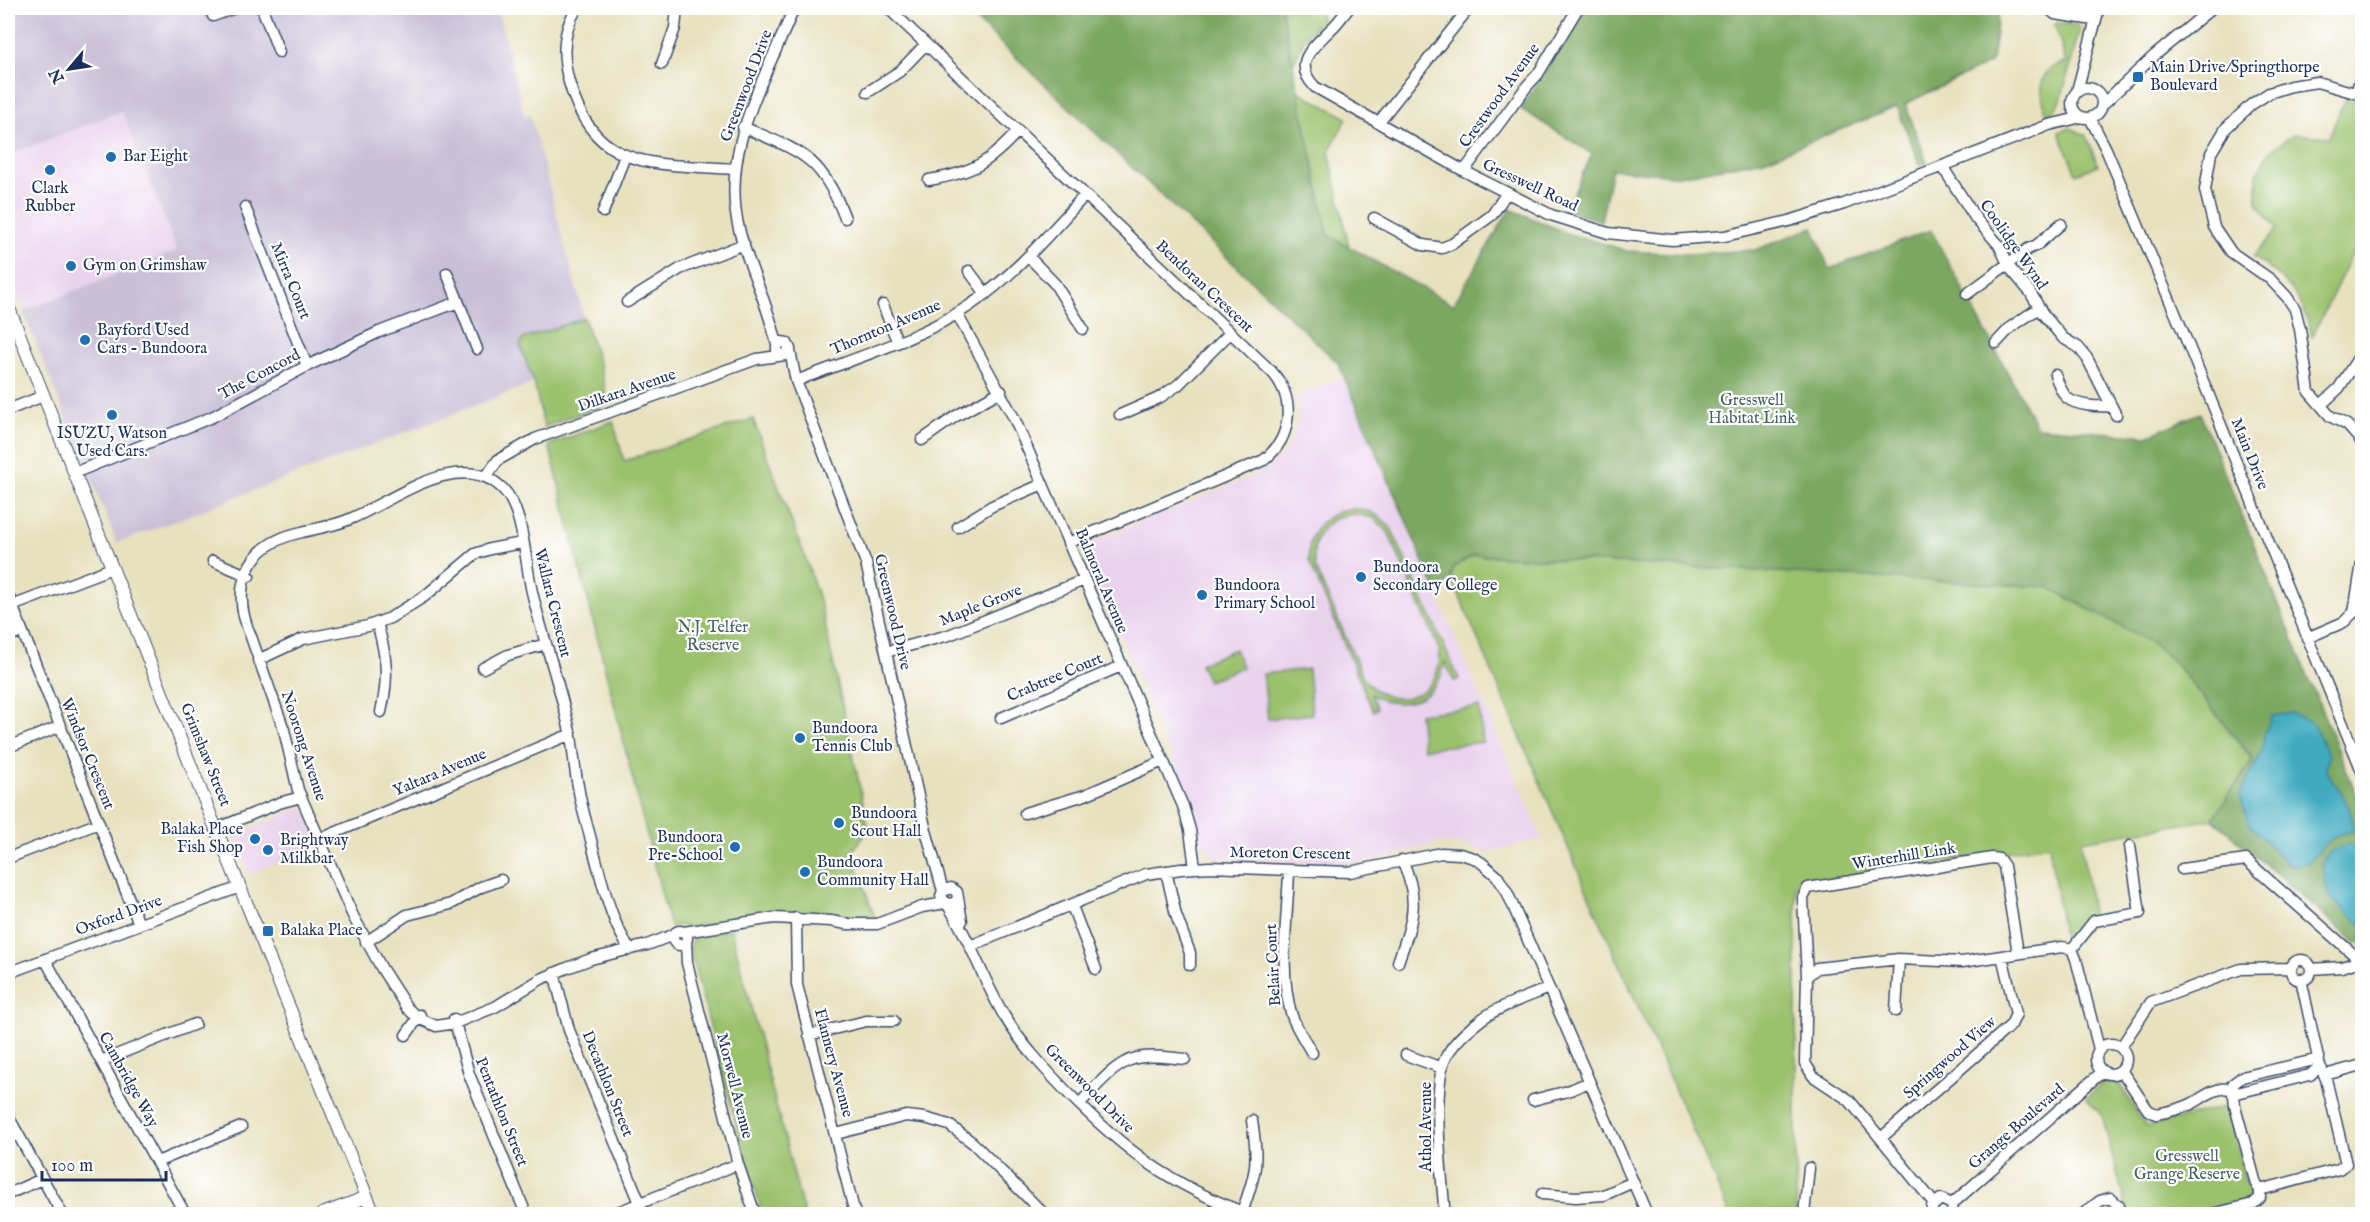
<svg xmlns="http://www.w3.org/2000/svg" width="2370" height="1222" font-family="'IM FELL English',serif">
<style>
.built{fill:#e9d2ed}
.industrial{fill:#c9bfd7}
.green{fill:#9ac16c;stroke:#5a7865;stroke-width:1.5;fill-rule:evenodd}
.forest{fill:#7ba760;stroke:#4b6b5f;stroke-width:1.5}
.water{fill:#41abc0;stroke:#2e6d8f;stroke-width:1.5}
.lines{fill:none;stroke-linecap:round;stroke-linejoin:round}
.minor-casing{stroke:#3a4a6c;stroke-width:13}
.major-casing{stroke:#3a4a6c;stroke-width:14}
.minor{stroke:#fff;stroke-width:10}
.major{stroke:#fff;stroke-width:12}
.poi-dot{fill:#1f6fb2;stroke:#fff;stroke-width:2}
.labels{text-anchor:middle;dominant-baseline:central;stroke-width:4.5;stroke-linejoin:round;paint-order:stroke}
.poi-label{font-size:16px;fill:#1b2f5e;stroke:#fff;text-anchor:start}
.street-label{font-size:16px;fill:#1b2f5e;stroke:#fff}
.park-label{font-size:16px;fill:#476263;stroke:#fff}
</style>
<rect width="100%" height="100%" fill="#fff"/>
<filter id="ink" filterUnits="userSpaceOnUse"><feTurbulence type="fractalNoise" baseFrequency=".0167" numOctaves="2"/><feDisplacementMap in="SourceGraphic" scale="12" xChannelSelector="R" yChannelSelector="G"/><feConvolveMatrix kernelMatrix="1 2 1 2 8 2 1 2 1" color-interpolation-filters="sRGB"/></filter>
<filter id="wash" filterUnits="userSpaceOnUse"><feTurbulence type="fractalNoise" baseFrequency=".008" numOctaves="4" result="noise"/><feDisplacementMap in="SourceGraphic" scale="24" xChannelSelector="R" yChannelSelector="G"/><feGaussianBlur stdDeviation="1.35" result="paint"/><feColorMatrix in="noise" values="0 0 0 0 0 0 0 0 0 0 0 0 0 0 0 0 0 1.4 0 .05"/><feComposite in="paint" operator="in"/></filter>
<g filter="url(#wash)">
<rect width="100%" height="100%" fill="#e7e1be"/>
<!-- built -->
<path class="built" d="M122 111 177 252 23 311 8 272V155Z
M1343 378 1542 839 1486 853 1464 844 1441 843 1368 861 1338 864 1216 858 1202 842 1200 826 1191 801 1083 551 1084 546 1251 477 1270 467 1286 451 1294 435 1298 417 1296 397Z
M303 807 319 845 250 874 234 835Z"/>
<!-- industrial -->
<path class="industrial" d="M8 8H497L524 116 530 114 584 318 523 339 520 345 534 383 117 543 23 311 177 251 122 111 8 155Z"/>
<!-- green -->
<path class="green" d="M1281 8H1318L1322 21 1305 37 1293 64Z
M2057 23 2077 25 2080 29 2061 100 2055 110 2047 115C2039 91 2036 69 2066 62L2055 25Z
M1298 91 1347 118 1329 151 1349 247 1328 235Z
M2346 96 2362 107V234L2312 337C2302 295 2288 280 2253 257L2277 229 2257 202V174L2269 152 2293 134 2329 137Z
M2070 128 2086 135 2098 165 2076 174 2059 132Z
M584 318 600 367 608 403 544 427 534 383 520 345 523 339Z
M753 419 808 565 821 606 869 830 852 852 875 918 856 920 838 916 799 913 753 914 688 929 681 925 670 927 549 445 613 421 624 461Z
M1347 509C1365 507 1381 514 1392 530L1459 679 1454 681 1445 662C1439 698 1402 714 1371 694L1377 709 1373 711 1309 561C1306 535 1321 516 1347 509ZM1355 514 1374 518 1388 532 1439 649C1446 695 1392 716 1364 679L1315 567C1309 539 1326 515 1355 514Z
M1474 555 2048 587 2154 644 2175 663 2253 760 2213 819 2081 841 2093 918 2075 941 2064 942 2049 845 1796 886V1214H1730L1589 896 1451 577 1454 567Z
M1235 649 1242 667 1208 681 1200 664Z
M1308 669 1312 714 1268 719 1263 674Z
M1479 707 1483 742 1423 749 1419 714Z
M731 929 804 1214H763L745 1157 689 947 695 936Z
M2118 1082 2146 1127 2223 1107 2227 1109 2251 1200 2193 1214H2128L2102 1116 2087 1098 2101 1084Z"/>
<!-- forest -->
<path class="forest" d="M964 8H1281L1328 235 1453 305 1510 209 1567 233 1627 251 1689 254 1755 250 1813 227 1829 269 1931 230 2037 427 2147 436 2200 413 2362 808V943L2355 942 2213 819 2253 759 2175 663 2154 644 2048 587 1474 555 1454 567 1451 577 1438 595 1338 363Z
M1586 8H1999L1992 62 1905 104 1927 162 1920 165 1897 107 1764 160 1680 176 1612 169 1601 221 1566 210 1592 154 1521 109Z"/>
<!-- water -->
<path class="water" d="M2293 713 2314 724 2329 757 2325 770C2337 785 2355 810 2353 831L2333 837 2308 863 2289 865 2248 823 2240 794 2262 751 2264 735 2272 716Z
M2350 844 2362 853V925L2328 895 2322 863 2331 851Z"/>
</g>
<g filter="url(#ink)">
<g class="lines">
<!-- minor casing -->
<g class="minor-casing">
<path id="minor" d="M262 8 279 52
M577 8C562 31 562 57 569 82 594 173 656 163 734 169
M888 8 1272 372C1296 399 1292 438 1264 460L1068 543
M1349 8C1343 15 1338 23 1331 29 1314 47 1291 62 1315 87L1464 171 1551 215 1608 233 1672 240 1725 236 1789 221 1844 204 2049 125 2082 117
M2048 8 2055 14 2094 20
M213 16 235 8
M662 64 675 28 677 8
M2072 103a15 15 0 1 1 30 0a15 15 0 1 1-30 0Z
M2077 91 2099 8
M868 92 900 71 926 44
M2356 93 2362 74
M2362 95 2317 82 2291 86 2269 93 2252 104 2226 128 2211 153 2205 190 2214 227 2231 252 2270 279 2287 297 2295 309 2300 329 2309 392 2330 416 2347 425 2362 442
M2103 104 2154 56 2212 8
M2090 118 2106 149 2181 327 2362 771
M1378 123 1469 8
M743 127C801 152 821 155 845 218
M1942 166 1976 219 1999 245 2010 268 2030 292 2043 314 2063 338 2078 347 2087 358 2116 415
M1464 171 1527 86 1538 74 1578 8
M929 180C972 173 989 163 1018 131
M245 207 307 366
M603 212 625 156
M1374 218 1423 245 1442 248 1452 244 1492 215 1506 194
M1028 256 1055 284 1083 329
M969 271 986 294
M447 273 477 349
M1967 294 2028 249 2037 245 2061 224
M627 302 680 269 744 244
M883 305 897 341
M957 314 1014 418 1183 806 1190 830 1195 868
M1996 343 2011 327 2039 308
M777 345C769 306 750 271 740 233 718 152 765 80 794 8
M790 351 796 381 866 563 925 827 943 891
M2055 375C2058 382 2061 392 2067 398 2077 406 2098 407 2111 406
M796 381C852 359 920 339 969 306 1014 276 1049 234 1085 195
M2322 404 2339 388 2362 352
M8 410 43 396
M1120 415 1159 398 1178 385 1230 333
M922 440 956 416 1001 391
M74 473 212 417 307 366 379 332 458 302
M486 477 498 460 535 439 757 359 785 355 790 349 787 343 781 342 777 345V350L780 355
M958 527 992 506 1043 484
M213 561 249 576
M8 595 139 924
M12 606 112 568
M377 623C387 657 389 677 381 712
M250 634 284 730 298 790 353 916 382 969 407 1008 418 1018 436 1026 455 1023 495 1007 541 979 567 968 591 959 647 945 673 935
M8 636 22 631
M2307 638 2344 622 2354 612 2362 563
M252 639C229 589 245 544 302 532 318 528 334 526 350 519 391 502 461 446 503 489 524 510 525 563 532 592 543 639 560 685 570 732 574 750 574 768 578 786 581 807 588 827 593 848 600 874 606 901 617 926 621 934 625 941 629 950
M886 652 949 635 1084 580
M258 660 303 639 368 626 390 618 425 596 475 554 490 549 522 543
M483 668 508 655 546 644
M1001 718 1121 666
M8 747 61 726
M1025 813 1085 795 1163 761
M216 829 279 803 301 797
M320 839 571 734
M8 858 99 823
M2182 869 2246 860 2361 961
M1289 870C1288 915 1278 973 1292 1016 1297 1029 1305 1041 1312 1053
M1166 871 1176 915 1190 953V965
M957 900 953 904 945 903 941 896 943 891 951 888 957 892 962 921
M947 904C971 940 983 981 1005 1017 1022 1045 1044 1068 1066 1091 1125 1151 1169 1184 1248 1214
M1072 906 1096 969
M796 918 797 985 855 1214
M673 938a7 7 0 1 1 14 0a7 7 0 1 1-14 0Z
M684 932 774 918 831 921 847 924H877L922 907 945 903
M366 942 407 915 451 904 481 887 501 880
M686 942 687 963 738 1164 755 1214
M970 946 1146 874 1181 869 1209 867 1350 872 1441 853 1460 854 1474 858 1482 863 1497 876 1507 892 1647 1214
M2072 949 2094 921 2140 913 2130 846
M2072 949 2076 959 2099 1049
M45 959 185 1214
M2291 970a10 10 0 1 1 20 0a10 10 0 1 1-20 0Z
M1398 962C1412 922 1421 901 1402 860
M2311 969 2342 967 2362 960
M8 973 240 887
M554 973 569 1030 640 1203
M1807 976 1803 898 1808 888 1992 858 1999 859 2004 866 2018 953
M1896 1011 1899 959
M454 1019 469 1074 526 1214
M406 1035 420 1015
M809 1035 866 1021H894
M2096 1059a15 15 0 1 1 30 0a15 15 0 1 1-30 0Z
M2121 1047 2151 1002 2241 969 2291 968
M1406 1055 1442 1068
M101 1061 195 1024
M2121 1070 2148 1110 2156 1114C2167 1112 2178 1110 2189 1105 2204 1098 2214 1086 2232 1089
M2325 1075 2362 1065
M2233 1094 2310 1075 2318 1068 2319 1063
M1533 1100 1568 1091 1589 1082
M1079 1104C1097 1087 1116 1059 1143 1057 1157 1055 1171 1058 1185 1059
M8 1116 62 1214
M836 1134 906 1116 925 1118 949 1125 973 1143 1044 1214
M1881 1138 2011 1025 2016 1014 2002 956
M157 1162 241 1127
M2260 1190 2339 1169 2346 1164 2326 1079 2319 1063 2301 979
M2260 1190 2256 1184 2235 1106 2233 1084 2242 1077 2319 1059
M8 1194 42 1179
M1542 1194 1576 1197 1604 1195 1633 1182
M1934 1203 1849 1100 1813 1076 1805 1063 1807 976 1817 968 1899 959 1962 962 2062 947 2072 949
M1952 1204 2102 1072
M1242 1212C1256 1174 1259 1162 1252 1121
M613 1214 738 1164
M1442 1214 1444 1206C1441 1167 1434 1105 1442 1068 1446 1048 1466 1031 1482 1019 1501 1005 1526 998 1548 988
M1804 1214 1809 1168
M1932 1214V1206L1941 1199 1952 1204 1953 1214
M2083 1214 2100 1201 2110 1198 2119 1206
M2212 1214 2253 1204 2260 1198V1190"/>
</g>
<!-- major casing -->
<g class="major-casing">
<path id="major" d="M8 306 216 829 374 1214
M322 1214 367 1197"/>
</g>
<!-- minor -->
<use href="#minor" class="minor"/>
<!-- major -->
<use href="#major" class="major"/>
</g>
</g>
<!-- markers -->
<g class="poi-dot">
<rect x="2132" y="71" width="12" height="12" rx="3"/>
<circle cx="111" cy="157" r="6"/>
<circle cx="50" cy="170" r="6"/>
<circle cx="71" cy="266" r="6"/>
<circle cx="85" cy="340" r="6"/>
<circle cx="112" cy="415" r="6"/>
<circle cx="1361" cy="577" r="6"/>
<circle cx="1202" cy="595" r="6"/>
<circle cx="800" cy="738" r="6"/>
<circle cx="839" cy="823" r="6"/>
<circle cx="255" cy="839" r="6"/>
<circle cx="735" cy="847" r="6"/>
<circle cx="268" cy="850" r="6"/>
<circle cx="805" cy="872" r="6"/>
<rect x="262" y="925" width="12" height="12" rx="3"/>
</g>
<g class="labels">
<!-- poi labels -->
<g class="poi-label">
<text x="2150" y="68">Main Drive/Springthorpe<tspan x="2150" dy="18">Boulevard</tspan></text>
<text x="123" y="157">Bar Eight</text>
<text x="50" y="189" text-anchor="middle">Clark<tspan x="50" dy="18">Rubber</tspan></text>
<text x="83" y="266">Gym on Grimshaw</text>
<text x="97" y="331">Bayford Used<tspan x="97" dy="18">Cars - Bundoora</tspan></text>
<text x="112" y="434" text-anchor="middle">ISUZU, Watson<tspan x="112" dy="18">Used Cars.</tspan></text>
<text x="1373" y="568">Bundoora<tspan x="1373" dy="18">Secondary College</tspan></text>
<text x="1214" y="586">Bundoora<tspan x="1214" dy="18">Primary School</tspan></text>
<text x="812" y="729">Bundoora<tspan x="812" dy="18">Tennis Club</tspan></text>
<text x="851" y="814">Bundoora<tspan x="851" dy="18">Scout Hall</tspan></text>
<text x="243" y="830" text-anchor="end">Balaka Place<tspan x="243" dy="18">Fish Shop</tspan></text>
<text x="723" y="838" text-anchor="end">Bundoora<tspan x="723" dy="18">Pre-School</tspan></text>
<text x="280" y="841">Brightway<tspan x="280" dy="18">Milkbar</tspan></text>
<text x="817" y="863">Bundoora<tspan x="817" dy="18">Community Hall</tspan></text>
<text x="280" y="931">Balaka Place</text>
</g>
<!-- street labels -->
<g class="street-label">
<text transform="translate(747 86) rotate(-69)">Greenwood Drive</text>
<text transform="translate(1500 96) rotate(-54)">Crestwood Avenue</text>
<text transform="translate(1530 186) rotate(25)">Gresswell Road</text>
<text transform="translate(2013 245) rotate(55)">Coolidge Wynd</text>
<text transform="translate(290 281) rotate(68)">Mirra Court</text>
<text transform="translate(1204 287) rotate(43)">Bendoran Crescent</text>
<text transform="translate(886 328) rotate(-23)">Thornton Avenue</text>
<text transform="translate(260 375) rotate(-28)">The Concord</text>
<text transform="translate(627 391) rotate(-19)">Dilkara Avenue</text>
<text transform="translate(2249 454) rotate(68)">Main Drive</text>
<text transform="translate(1101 581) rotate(67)">Balmoral Avenue</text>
<text transform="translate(552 603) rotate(76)">Wallara Crescent</text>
<text transform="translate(981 606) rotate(-22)">Maple Grove</text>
<text transform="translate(892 612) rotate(77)">Greenwood Drive</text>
<text transform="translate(1055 678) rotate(-23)">Crabtree Court</text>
<text transform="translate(303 746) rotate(72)">Noorong Avenue</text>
<text transform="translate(87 754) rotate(68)">Windsor Crescent</text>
<text transform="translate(205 755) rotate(68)">Grimshaw Street</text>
<text transform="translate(440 773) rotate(-23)">Yaltara Avenue</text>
<text transform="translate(1290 854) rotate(1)">Moreton Crescent</text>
<text transform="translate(1904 857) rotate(-9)">Winterhill Link</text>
<text transform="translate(119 916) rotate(-20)">Oxford Drive</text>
<text transform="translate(1274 965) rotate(-93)">Belair Court</text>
<text transform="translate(1950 1058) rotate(-41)">Springwood View</text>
<text transform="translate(833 1063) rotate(75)">Flannery Avenue</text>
<text transform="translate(128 1080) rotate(61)">Cambridge Way</text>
<text transform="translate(607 1084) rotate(68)">Decathlon Street</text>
<text transform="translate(734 1086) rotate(76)">Morwell Avenue</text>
<text transform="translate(1089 1089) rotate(45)">Greenwood Drive</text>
<text transform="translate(501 1112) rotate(68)">Pentathlon Street</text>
<text transform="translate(1427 1127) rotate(-90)">Athol Avenue</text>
<text transform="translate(2017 1127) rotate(-41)">Grange Boulevard</text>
</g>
<!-- park labels -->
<g class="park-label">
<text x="1752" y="401">Gresswell<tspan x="1752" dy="18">Habitat Link</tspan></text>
<text x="713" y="628">N.J. Telfer<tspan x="713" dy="18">Reserve</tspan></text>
<text x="2187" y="1157">Gresswell<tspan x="2187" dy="18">Grange Reserve</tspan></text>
</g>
</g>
<!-- margin -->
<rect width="2370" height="1222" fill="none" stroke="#fff" stroke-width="30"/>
<!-- north arrow -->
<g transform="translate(69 69) rotate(241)" stroke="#ffffff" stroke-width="4.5" paint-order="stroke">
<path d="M0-4.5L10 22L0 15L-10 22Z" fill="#1b2f5e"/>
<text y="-9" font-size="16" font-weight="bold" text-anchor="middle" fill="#1b2f5e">N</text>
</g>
<!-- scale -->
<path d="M42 1171v9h124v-9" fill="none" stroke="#1b2f5e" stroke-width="3"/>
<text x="51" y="1171" font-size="18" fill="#1b2f5e" stroke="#ffffff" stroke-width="4.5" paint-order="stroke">100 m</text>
</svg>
